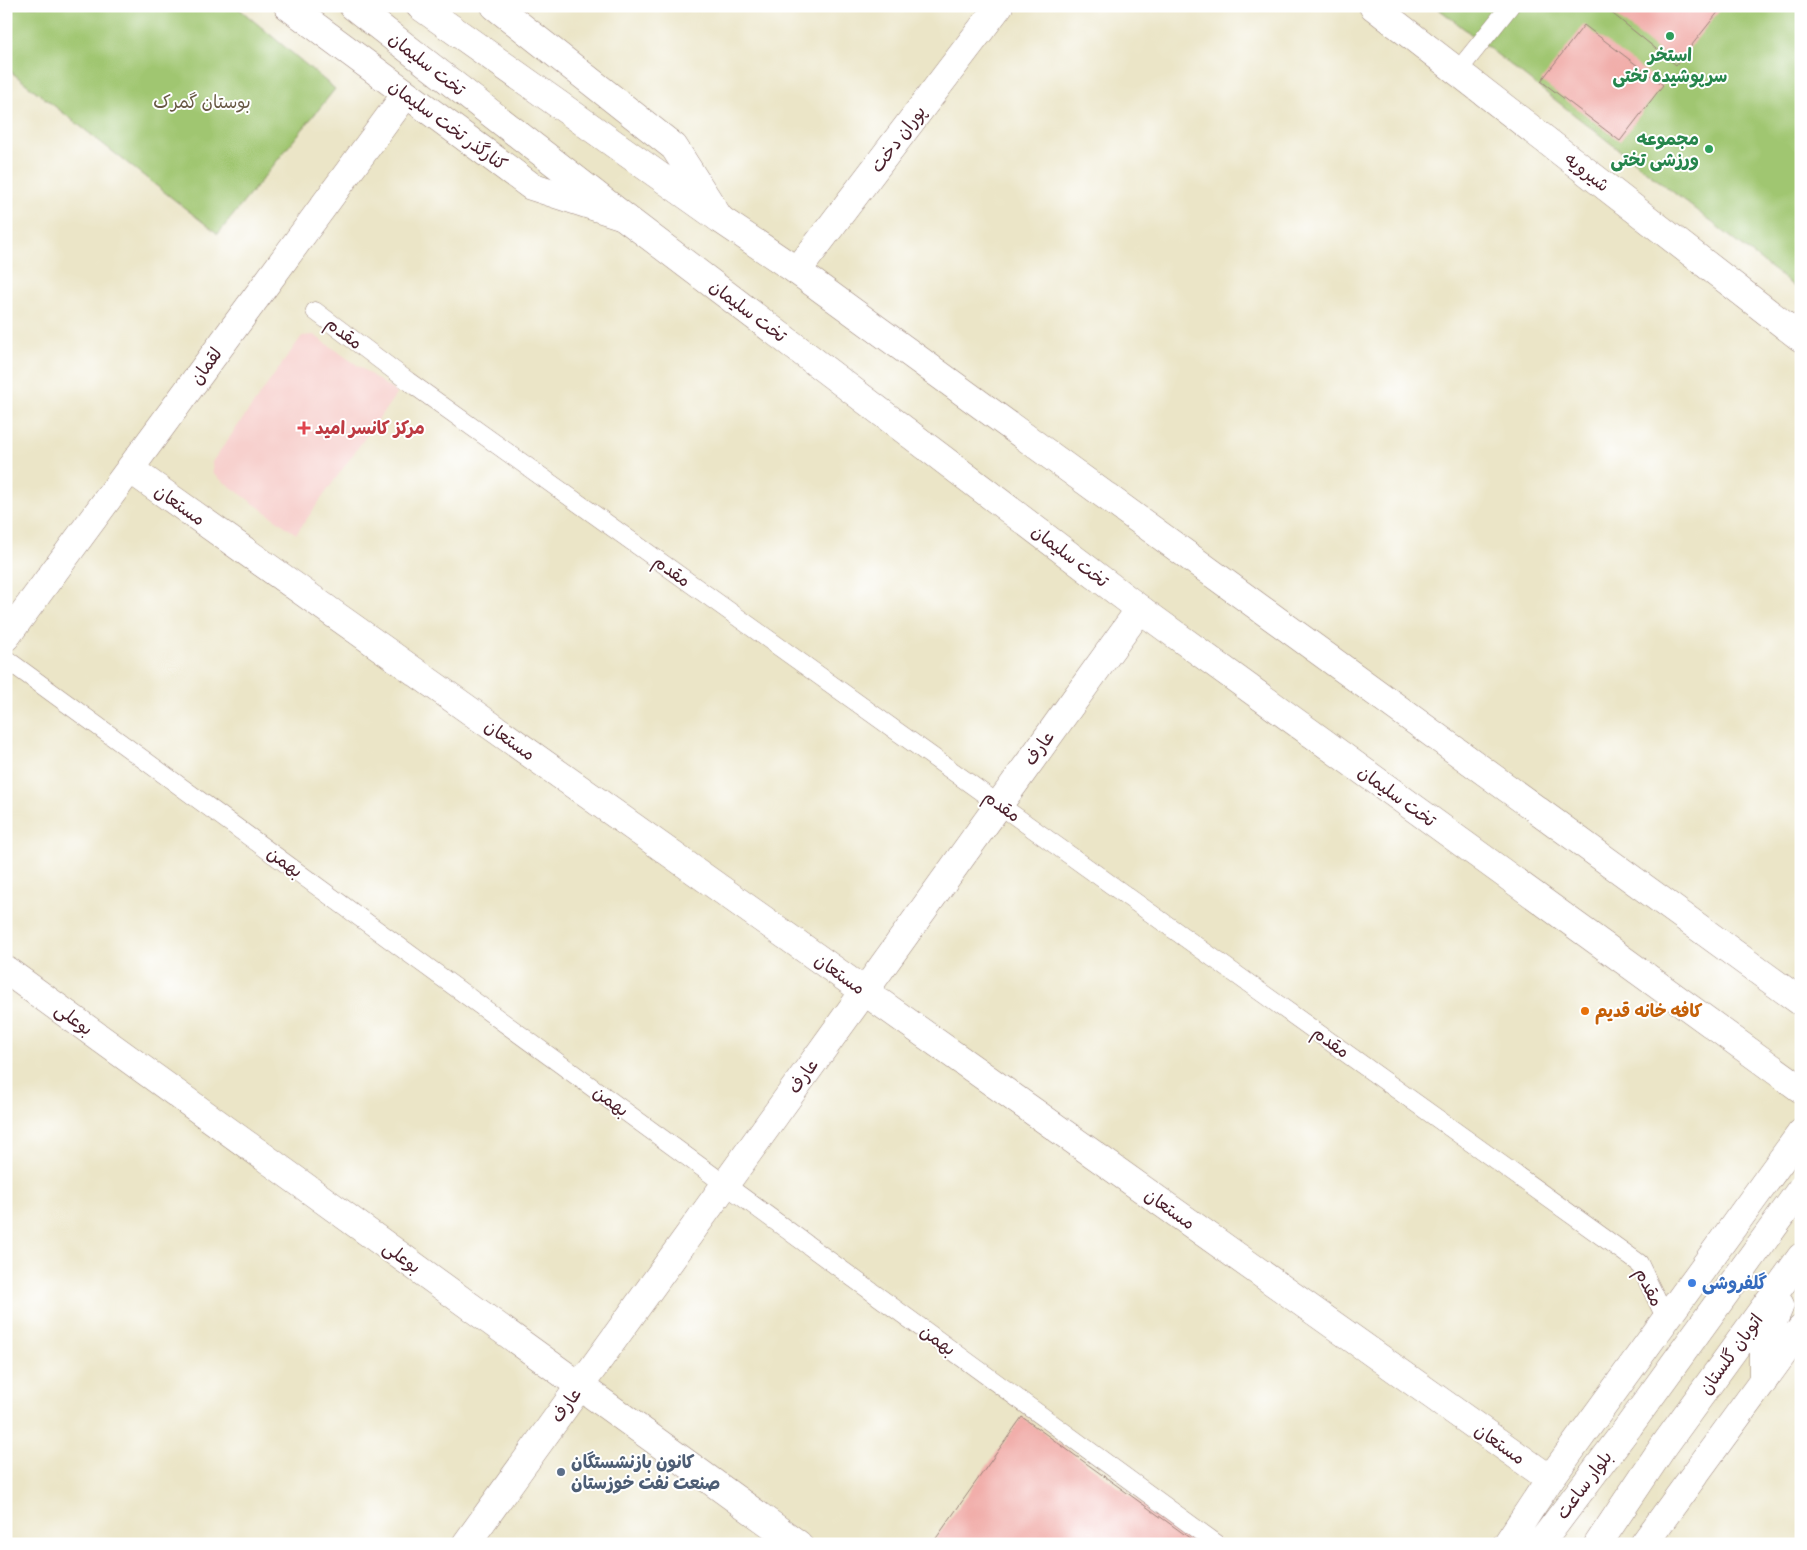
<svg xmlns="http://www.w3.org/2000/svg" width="1807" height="1550" font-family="Itim,'Playpen Sans Arabic',sans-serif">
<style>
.built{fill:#f7d0cd}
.green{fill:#a0c671;stroke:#75724e}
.building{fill:#f1aeaa}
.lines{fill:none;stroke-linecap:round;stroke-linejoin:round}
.service-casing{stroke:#9a8279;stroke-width:19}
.minor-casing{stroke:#9a8279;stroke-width:29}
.tertiary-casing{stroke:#9a8279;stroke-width:29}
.primary-casing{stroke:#9a8279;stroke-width:29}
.path{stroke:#9a8279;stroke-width:3;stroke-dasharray:4 4;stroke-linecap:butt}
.service{stroke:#fff;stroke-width:18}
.minor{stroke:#fff;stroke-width:28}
.tertiary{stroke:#fff;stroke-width:28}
.primary{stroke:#fff;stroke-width:28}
.primary-bridge-casing{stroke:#9a8279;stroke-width:29;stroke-linecap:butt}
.primary-bridge{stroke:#fff;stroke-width:28}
.leisure-dot{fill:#2e9e5b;stroke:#fff;stroke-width:2}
.health-dot{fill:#e0444e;stroke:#fff;stroke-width:2}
.food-dot{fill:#e8710a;stroke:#fff;stroke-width:2}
.shop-dot{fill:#3f7fe0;stroke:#fff;stroke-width:2}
.service-dot{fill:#5c6f8a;stroke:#fff;stroke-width:2}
.labels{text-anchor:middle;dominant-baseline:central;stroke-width:4;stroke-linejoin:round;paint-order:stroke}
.leisure-label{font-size:18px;font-weight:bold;fill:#27864d;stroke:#fff}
.street-label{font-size:18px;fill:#4a1f2b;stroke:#fff}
.park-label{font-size:18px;fill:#685944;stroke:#fff}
.health-label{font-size:18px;font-weight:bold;fill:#be3a42;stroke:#fff;text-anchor:start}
.food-label{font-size:18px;font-weight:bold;fill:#c56008;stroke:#fff;text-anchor:start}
.shop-label{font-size:18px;font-weight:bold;fill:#366cbe;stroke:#fff;text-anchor:start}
.service-label{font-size:18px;font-weight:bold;fill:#4e5e75;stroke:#fff;text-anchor:start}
</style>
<rect width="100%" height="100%" fill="#fff"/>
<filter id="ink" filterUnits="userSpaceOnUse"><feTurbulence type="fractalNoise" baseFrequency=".02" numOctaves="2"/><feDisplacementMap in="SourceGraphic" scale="10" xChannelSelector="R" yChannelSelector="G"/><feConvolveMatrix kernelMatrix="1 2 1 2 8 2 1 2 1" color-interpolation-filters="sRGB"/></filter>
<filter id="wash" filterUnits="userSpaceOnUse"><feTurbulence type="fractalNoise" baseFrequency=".0096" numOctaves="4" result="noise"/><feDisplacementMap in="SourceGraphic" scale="20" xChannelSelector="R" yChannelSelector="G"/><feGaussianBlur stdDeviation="1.12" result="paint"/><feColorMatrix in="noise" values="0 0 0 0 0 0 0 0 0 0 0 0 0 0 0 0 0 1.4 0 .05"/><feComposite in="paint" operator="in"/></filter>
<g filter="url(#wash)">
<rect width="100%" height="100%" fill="#ebe5c7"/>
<!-- built -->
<path class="built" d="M314 335 397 393 296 534 213 474 212 462 302 336Z"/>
<!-- green -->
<path class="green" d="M6 6H236L335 89 218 234 6 68Z
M1435 6H1801V292Z"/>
<g id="blocks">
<!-- building -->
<path class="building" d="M1603 6H1723L1676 65Z
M1584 25 1663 85 1620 141 1541 81Z
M1022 1417 1198 1544H932Z"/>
</g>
</g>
<g filter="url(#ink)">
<use href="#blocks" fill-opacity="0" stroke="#9a8279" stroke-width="1"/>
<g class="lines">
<!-- service casing -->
<g class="service-casing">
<path id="service" d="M1457 72 1510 6
M315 311 408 381 1639 1263 1666 1319
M6 659 1217 1544"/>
</g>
<!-- minor casing -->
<g class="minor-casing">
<path id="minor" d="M1373 6 1801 338
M797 271 999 6
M130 469 1550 1479
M6 970 798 1544"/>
</g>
<!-- tertiary casing -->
<g class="tertiary-casing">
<path id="tertiary" d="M288 6 531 186 620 215
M495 6 674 147 720 219
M6 637 406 94
M466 1544 1140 609"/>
</g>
<!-- primary casing -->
<g class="primary-casing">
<path id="primary" d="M353 6 623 216 1140 609 1801 1089
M420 6 720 219 797 271 1801 1002
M1763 1382V1346L1780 1305
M1507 1544 1550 1479 1801 1133
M1540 1544 1629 1426
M1598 1544 1661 1450 1801 1257
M1644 1544 1801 1329"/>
</g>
<!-- path -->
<path class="path" d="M1796 1047 1801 1040"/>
<!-- service -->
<use href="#service" class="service"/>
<!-- minor -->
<use href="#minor" class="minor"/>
<!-- tertiary -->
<use href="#tertiary" class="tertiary"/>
<!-- primary -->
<use href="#primary" class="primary"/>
<!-- primary-bridge casing -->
<g class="primary-bridge-casing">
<path id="primary-bridge" d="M1629 1426 1801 1189"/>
</g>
<!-- primary-bridge -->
<use href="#primary-bridge" class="primary-bridge"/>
</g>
</g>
<!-- markers -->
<g class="leisure-dot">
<circle cx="1670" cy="36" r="5"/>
<circle cx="1709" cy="149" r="5"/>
</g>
<path class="health-dot" d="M301.5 420.5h5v5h5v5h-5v5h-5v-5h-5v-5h5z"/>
<circle class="food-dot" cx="1585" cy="1011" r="5"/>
<circle class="shop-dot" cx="1692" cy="1283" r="5"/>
<circle class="service-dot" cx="561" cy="1472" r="5"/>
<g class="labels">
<!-- leisure labels -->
<g class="leisure-label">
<text x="1670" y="55">استخر<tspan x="1670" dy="21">سرپوشیده تختی</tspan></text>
<text x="1699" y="139" text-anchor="end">مجموعه<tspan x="1699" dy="21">ورزشی تختی</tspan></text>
</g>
<!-- street labels -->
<g class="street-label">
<text transform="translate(427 64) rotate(38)">تخت سلیمان</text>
<text transform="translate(448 125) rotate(36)">کنارگذر تخت سلیمان</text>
<text transform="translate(898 139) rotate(-53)">پوران دخت</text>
<text transform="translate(1587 172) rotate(38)">شیرویه</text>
<text transform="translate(748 311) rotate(37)">تخت سلیمان</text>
<text transform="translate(344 333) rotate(37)">مقدم</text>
<text transform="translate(206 366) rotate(-54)">لقمان</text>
<text transform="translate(180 505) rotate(35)">مستعان</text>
<text transform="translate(1070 556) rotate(37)">تخت سلیمان</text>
<text transform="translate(672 571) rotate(36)">مقدم</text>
<text transform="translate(510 740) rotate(35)">مستعان</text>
<text transform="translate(1039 748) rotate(-54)">عارف</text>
<text transform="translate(1397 796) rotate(36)">تخت سلیمان</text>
<text transform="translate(1002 806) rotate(36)">مقدم</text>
<text transform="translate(285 862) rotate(36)">بهمن</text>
<text transform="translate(840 974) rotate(35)">مستعان</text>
<text transform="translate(74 1019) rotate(36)">بوعلی</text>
<text transform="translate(1331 1042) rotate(36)">مقدم</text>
<text transform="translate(803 1076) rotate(-54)">عارف</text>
<text transform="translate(611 1101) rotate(36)">بهمن</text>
<text transform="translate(1170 1209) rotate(35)">مستعان</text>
<text transform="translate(402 1257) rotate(36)">بوعلی</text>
<text transform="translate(1649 1287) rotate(63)">مقدم</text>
<text transform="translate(938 1340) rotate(36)">بهمن</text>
<text transform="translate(1731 1354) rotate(-54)">اتوبان گلستان</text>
<text transform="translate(566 1405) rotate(-54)">عارف</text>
<text transform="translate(1500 1444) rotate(35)">مستعان</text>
<text transform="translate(1584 1485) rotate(-53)">بلوار ساعت</text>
</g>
<!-- park labels -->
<g class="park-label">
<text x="202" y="102">بوستان گمرک</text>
</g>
<!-- health labels -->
<g class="health-label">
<text x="315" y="428">مرکز کانسر امید</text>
</g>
<!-- food labels -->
<g class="food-label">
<text x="1595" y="1011">کافه خانه قدیم</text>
</g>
<!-- shop labels -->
<g class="shop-label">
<text x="1702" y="1283">گلفروشی</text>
</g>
<!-- service labels -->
<g class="service-label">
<text x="571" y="1462">کانون بازنشستگان<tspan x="571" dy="21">صنعت نفت خوزستان</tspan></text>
</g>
</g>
<!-- margin -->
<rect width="1807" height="1550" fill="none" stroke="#fff" stroke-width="25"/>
</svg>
